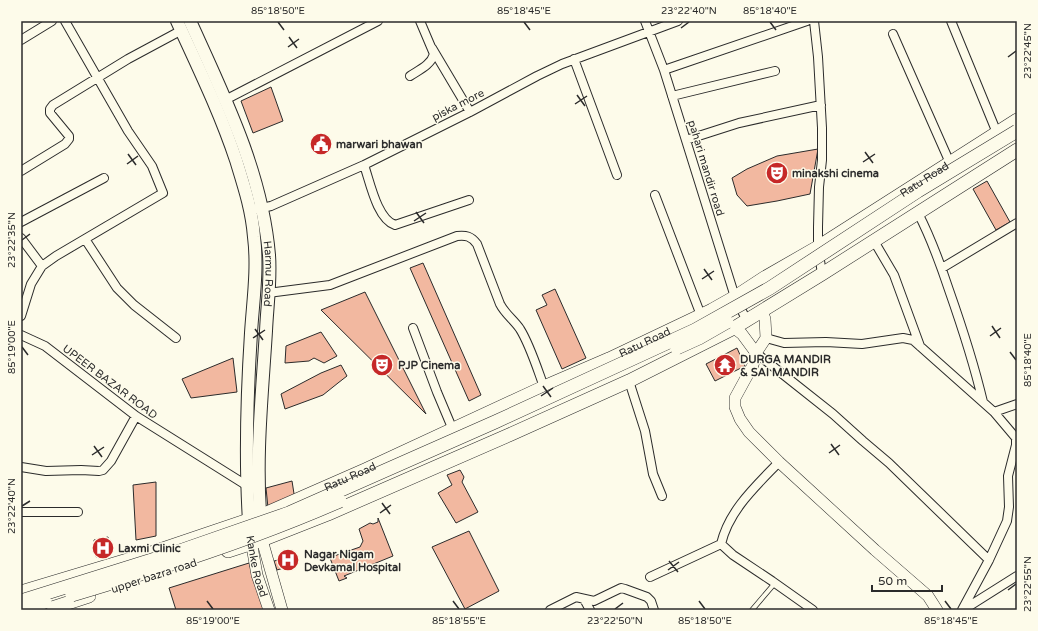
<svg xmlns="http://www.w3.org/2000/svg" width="1038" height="631" font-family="'Varela Round',sans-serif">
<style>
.building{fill:#f2b8a0;stroke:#2b2b2b}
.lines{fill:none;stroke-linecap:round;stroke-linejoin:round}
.service-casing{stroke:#2b2b2b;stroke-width:5.5}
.minor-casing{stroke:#2b2b2b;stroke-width:10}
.tertiary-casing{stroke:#2b2b2b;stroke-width:12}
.secondary-casing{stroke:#2b2b2b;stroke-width:14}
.primary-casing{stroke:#2b2b2b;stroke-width:14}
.service{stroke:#fdfbea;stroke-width:4}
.minor{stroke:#fdfbea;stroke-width:8}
.tertiary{stroke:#fdfbea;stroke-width:11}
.secondary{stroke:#fdfbea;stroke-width:12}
.primary{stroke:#fdfbea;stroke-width:13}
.primary-bridge-casing{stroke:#2b2b2b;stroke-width:14;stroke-linecap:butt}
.primary-bridge{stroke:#fdfbea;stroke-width:13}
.ticks{fill:none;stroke:#2b2b2b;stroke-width:1.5}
.labels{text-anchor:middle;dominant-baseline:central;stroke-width:3;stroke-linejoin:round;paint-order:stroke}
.street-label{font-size:11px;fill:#2b2b2b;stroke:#fdfbea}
.poi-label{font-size:11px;font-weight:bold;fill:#2b2b2b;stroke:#fdfbea;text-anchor:start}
.neatline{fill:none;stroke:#2b2b2b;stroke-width:1.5}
.ticks-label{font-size:10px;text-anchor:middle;fill:#2b2b2b}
</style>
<rect width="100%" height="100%" fill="#fdfbea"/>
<!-- building -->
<path class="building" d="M271 87 283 121 253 133 241 101Z
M818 149 810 194 777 201 747 206 737 195 732 178 747 169 777 156Z
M987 181 1010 222 996 230 973 189Z
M423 263 481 395 469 401 410 268Z
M555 289 586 358 562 369 536 310 547 305 542 295Z
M365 292 426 414 321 310Z
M321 332 337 356 324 363 314 358 309 361 285 363 286 346Z
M737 348 745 366 715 381 706 364Z
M233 358 237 392 191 398 182 379Z
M341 365 347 376 338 383 323 395 285 409 281 394 321 373Z
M460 470 464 477 462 482 478 512 456 523 438 493 452 485 447 475Z
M292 481 295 500 268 508 266 488Z
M156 482V536L136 540 133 485Z
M378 518 393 556 344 576 347 578 339 581 328 553 334 556 360 547 363 541 359 529 370 523 373 524 378 522Z
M469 531 499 591 465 609 432 547Z
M108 537 110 555 96 557 94 540Z
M295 556 297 564 277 570 274 561Z
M249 563 264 610H176L169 588Z"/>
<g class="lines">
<!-- service casing -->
<g class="service-casing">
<path id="service" d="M752 610 775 583"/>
</g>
<!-- minor casing -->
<g class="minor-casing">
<path id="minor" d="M645 21 664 70 735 297 747 321
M814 21 818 57 822 128V160L819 187 818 227V247L822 274
M951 21 997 133
M893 34 950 163
M21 40 52 21
M432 48 470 112
M574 59 617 175
M664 70 807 21
M410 76C419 70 431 65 434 54L420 21
M672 96 775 71
M225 100 378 21
M686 140 739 123 821 105
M364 165C370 182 377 219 395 225L469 200
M21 171 65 144 69 139V136L50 113V109L53 105 128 59 182 30
M655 195 702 318
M257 209 271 206 364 165 470 112 537 76 562 64 678 21
M918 213C931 238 940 263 949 290 962 327 974 364 983 402
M21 222 104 178
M21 238 42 266
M85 239 117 288 134 305 176 338
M874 241 894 275 920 346
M942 268 1017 223
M268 293 330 285 457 236C466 235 471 236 477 244L500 304C505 314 514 320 520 329 530 345 537 368 544 387
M21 316 31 284 42 266 56 256 163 193 152 166 128 131 65 21
M413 328 437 392 453 430
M21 335 45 346 136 416 246 485
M766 338 784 343 826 342 862 344 903 338 913 340 994 412 1016 438V445L1008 476 1009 507 1007 521 989 560 962 610
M756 353 833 414 863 441 889 463 989 560
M629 381 645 431 653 474 662 496
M994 412 1017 404
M779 462C756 486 729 510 721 544L733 555 772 581 813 610
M21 467 46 471 81 470 99 471 103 470 111 461 136 416
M21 512H78
M650 577 721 544
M584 599 590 610
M550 610 576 597 594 601 621 588 625 589 647 597 651 601 654 610
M963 610 1017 576"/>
</g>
<!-- tertiary casing -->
<g class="tertiary-casing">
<g id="tertiary">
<path d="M762 311 765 319 766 338 756 353 753 365 735 398V407L740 419 749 432 779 462 875 550 928 596 937 610"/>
<path d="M734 328 742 334 756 353"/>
<path id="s1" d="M250 535 257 575 269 610"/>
<path d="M262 540 282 610"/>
</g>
</g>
<!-- secondary casing -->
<g class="secondary-casing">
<g id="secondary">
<path d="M177 21C198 67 220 112 236 160 244 186 252 210 254 237 258 269 253 301 251 333 247 395 245 458 249 521"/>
<path id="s2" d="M190 21C224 96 262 172 269 255 271 280 267 307 266 331 262 396 255 460 261 525"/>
</g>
</g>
<!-- primary casing -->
<g class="primary-casing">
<g id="primary">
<path d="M228 551 262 540 328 514 509 435 629 381 734 328 822 274 1017 150"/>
<path id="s3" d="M21 592 154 552 260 516 365 470 544 387 609 359 712 310 735 297 764 278 818 247 1017 120"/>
<path d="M46 610 89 596"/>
</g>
</g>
<!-- service -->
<use href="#service" class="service"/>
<!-- minor -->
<use href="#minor" class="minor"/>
<!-- tertiary -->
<use href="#tertiary" class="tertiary"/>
<!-- secondary -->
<use href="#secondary" class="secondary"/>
<!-- primary -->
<use href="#primary" class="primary"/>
<!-- primary-bridge casing -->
<g class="primary-bridge-casing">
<path id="primary-bridge" d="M677 348 699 338 727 322
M72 595C163 568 253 539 340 501
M21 601 171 554 289 513 495 422 695 330 770 288 918 191 1017 131
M23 610 45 602"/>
</g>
<!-- primary-bridge -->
<use href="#primary-bridge" class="primary-bridge"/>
</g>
<!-- ticks -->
<path class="ticks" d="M278 22 284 30M524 22 530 30M770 22 776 30M681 28 689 22M289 37 297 48M288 47 299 39M1008 57 1016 51M577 95 585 106M575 104 587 96M865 152 873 163M128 154 136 165M863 162 875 154M127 164 138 156M416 212 424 223M414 221 426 213M22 240 30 234M704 269 712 280M702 279 714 271M992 326 1000 338M255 329 263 340M990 336 1001 328M253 338 265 330M22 347 28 355M1010 352 1016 360M543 386 551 397M541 396 553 388M831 444 839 455M94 446 102 457M829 453 840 445M92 455 104 447M382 503 390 514M22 506 30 501M380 513 391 505M669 561 678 572M668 570 679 562M1008 590 1016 584M207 601 213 609M453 601 459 609M699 601 705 609M945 601 951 609M615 609 623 603"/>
<!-- icons -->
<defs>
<g id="civic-disc" transform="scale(1.15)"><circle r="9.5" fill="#c62828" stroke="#fdfbea"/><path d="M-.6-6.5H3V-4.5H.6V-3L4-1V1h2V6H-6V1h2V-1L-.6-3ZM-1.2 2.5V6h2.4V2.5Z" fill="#fff"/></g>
<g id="theatre-disc" transform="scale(1.15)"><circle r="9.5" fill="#c62828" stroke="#fdfbea"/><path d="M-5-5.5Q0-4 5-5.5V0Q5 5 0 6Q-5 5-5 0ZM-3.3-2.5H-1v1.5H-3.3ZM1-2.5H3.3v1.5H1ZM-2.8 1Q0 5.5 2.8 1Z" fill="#fff"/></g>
<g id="temple-disc" transform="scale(1.15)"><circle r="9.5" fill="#c62828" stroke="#fdfbea"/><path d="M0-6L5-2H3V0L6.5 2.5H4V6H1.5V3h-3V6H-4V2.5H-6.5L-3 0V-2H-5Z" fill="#fff"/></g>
<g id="hospital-disc" transform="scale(1.15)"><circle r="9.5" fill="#c62828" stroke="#fdfbea"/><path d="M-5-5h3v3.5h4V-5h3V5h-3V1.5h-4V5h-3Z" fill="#fff"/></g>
</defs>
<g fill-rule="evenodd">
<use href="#civic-disc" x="321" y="144"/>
<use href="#theatre-disc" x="777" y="173"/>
<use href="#theatre-disc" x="382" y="365"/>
<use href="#temple-disc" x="725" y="365"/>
<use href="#hospital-disc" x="103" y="548"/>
<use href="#hospital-disc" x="288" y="560"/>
</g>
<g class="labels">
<!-- street labels -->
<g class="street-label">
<text transform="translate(458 105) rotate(-27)">piska more</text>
<text transform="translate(706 168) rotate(73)">pahari mandir road</text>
<text stroke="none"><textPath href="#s3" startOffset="997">Ratu Road</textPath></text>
<text stroke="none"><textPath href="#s2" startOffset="267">Harmu Road</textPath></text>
<text stroke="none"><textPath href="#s3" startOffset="673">Ratu Road</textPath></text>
<text transform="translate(110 382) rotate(37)">UPEER BAZAR ROAD</text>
<text stroke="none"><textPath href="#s3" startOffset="349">Ratu Road</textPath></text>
<text stroke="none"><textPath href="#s1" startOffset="32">Kanke Road</textPath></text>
<text transform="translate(154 576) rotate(-18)">upper bazra road</text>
</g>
<!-- poi labels -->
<g class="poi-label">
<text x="336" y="144">marwari bhawan</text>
<text x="792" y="173">minakshi cinema</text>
<text x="740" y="359">DURGA MANDIR<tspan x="740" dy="13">&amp; SAI MANDIR</tspan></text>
<text x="398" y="365">PJP Cinema</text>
<text x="118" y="548">Laxmi Clinic</text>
<text x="304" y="554">Nagar Nigam<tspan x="304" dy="13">Devkamal Hospital</tspan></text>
</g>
</g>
<!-- border -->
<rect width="1038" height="631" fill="none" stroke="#fdfbea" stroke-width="44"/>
<!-- scale -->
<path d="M872 585v6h70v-6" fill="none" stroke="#2b2b2b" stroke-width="2"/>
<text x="878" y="585" font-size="12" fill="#2b2b2b" stroke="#fdfbea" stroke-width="3" paint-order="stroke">50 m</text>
<rect x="22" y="22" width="994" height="587" class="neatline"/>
<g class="ticks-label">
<text x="278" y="14">85°18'50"E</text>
<text x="524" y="14">85°18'45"E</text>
<text x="689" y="14">23°22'40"N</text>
<text x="770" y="14">85°18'40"E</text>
<text transform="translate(1027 51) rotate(-90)" y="4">23°22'45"N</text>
<text transform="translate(11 240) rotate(-90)" y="4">23°22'35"N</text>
<text transform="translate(11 347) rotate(-90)" y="4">85°19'00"E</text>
<text transform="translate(1027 360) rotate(-90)" y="4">85°18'40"E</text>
<text transform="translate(11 506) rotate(-90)" y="4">23°22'40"N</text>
<text transform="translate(1027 584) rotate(-90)" y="4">23°22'55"N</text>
<text x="213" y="624">85°19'00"E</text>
<text x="459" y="624">85°18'55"E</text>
<text x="615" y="624">23°22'50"N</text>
<text x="705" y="624">85°18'50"E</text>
<text x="951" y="624">85°18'45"E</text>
</g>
</svg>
